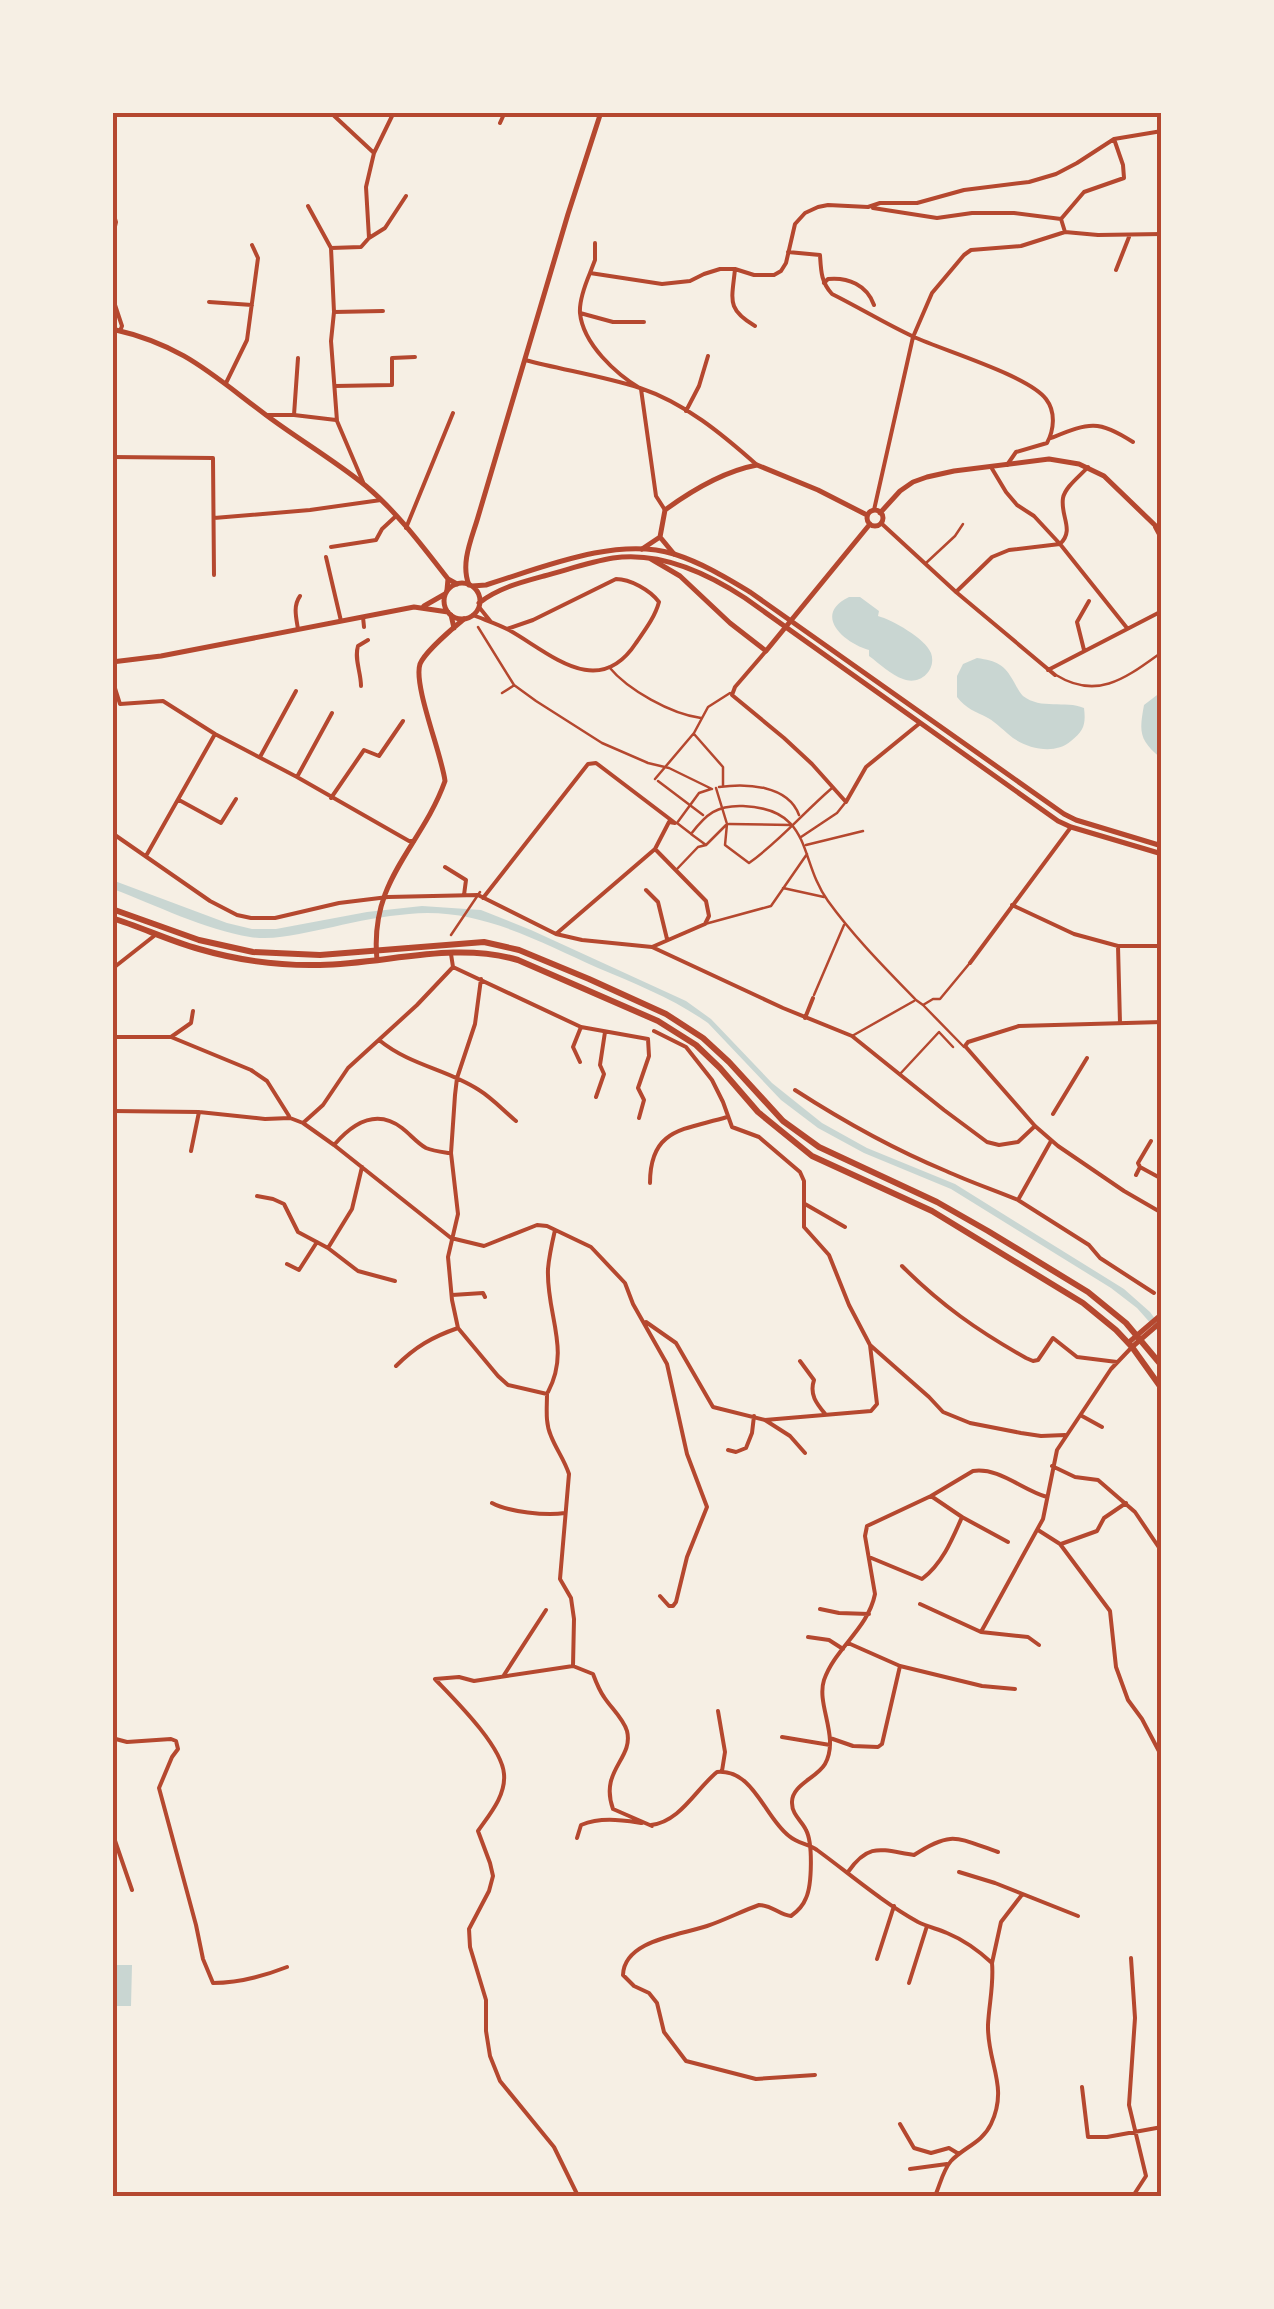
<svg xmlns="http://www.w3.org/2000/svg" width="1274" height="2309" font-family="Overpass,sans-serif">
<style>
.water{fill:#c9d6d2}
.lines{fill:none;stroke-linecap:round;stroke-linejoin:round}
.service{stroke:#b5482f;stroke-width:2.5}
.pedestrian{stroke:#b5482f;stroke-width:2.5}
.minor{stroke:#b5482f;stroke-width:4}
.tertiary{stroke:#b5482f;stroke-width:5}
.secondary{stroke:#b5482f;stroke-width:5}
.primary{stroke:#b5482f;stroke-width:6}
.neatline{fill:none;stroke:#b5482f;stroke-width:4}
</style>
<rect width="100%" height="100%" fill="#f6efe4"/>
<!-- water -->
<path class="water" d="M849 597H860L879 611 878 616C892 620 925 638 931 653 937 670 920 686 903 679 891 675 880 664 869 656V650C844 643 812 615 849 597Z
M977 658C997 661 1004 664 1014 682 1016 686 1020 693 1023 696 1041 710 1065 700 1084 708 1086 724 1084 731 1071 741 1055 755 1029 749 1013 738 1005 732 997 723 988 718 975 711 966 709 957 697V676L963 664Z
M1161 692V758C1139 740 1139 732 1144 705Z
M112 880 227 923 252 929H276L367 912 422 906 481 910 531 930 686 1001 711 1019 772 1083 822 1123 867 1148 955 1184 1124 1289 1150 1312 1161 1327V1335L1137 1308 1111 1288 951 1189 864 1153 818 1128 781 1100 708 1023C674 999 636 984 598 968 538 941 478 907 409 914 384 916 358 921 333 927 306 932 278 941 250 937 206 930 155 905 113 889Z
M113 1965H132L131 2006H113Z"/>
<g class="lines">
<!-- service -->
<path class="service" d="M926 563 955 536 963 524"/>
<!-- pedestrian -->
<path class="pedestrian" d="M478 627 514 685 536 701 602 743 648 763 669 768 712 789
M609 667C628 690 671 714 701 718
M1056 675C1098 701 1127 677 1162 652
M502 693 513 686
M694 734 723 767V785
M655 779 694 733 708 707 730 693
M658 781 703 815
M719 787C746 783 788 785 799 815
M716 788 727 824 725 845 749 863C780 841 803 813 832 788
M677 823 699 793 711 789
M677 823 690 833
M729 824 791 825
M801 837 837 813 845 803
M706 845 691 834C706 814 717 805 743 806 814 809 798 860 828 901 854 937 885 968 916 1000
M806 845 863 831
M677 869 698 847 706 845 726 825
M783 888 824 897
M705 924 771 906 807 854
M451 935 480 892
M814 995 844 925
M916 1000 923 1005 933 999H940L969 964
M924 1006 964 1047
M852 1036 914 1001
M900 1074 939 1032 953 1047"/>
<!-- minor -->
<path class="minor" d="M330 112 374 153 366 187 369 238 361 247 331 248
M500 123 505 112
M374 153 394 112
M308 206 331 248 334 312 331 341 337 421 363 482
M873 208 937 218 972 213H1014L1061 219 1065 232
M112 209 116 222 112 239
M1061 219 1084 192 1124 178 1123 165 1114 139
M369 238 385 228 406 196
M788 252 820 255C821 271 821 282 832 294 860 308 886 324 914 337 945 351 1029 376 1046 399 1056 412 1054 430 1047 443L1016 452 1007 465
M735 269C732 300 726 309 755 326
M1116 270 1129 237
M590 273 595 260V243
M824 283 828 279C848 277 867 285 874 305
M112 296 122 326 120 331
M209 302 252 305
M334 312 383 311
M580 313 613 322H644
M525 360C563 370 602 376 640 388 685 403 722 434 757 465
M226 383 247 340 258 258 252 245
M335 386 392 385V358L415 357
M686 411 699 386 708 356
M266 415H294L336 420
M294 415 298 358
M1051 438C1089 423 1097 419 1133 442
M112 457 213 458 214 575
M991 467 1006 492 1017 505 1034 516 1060 544 1127 628
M665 510 656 496 641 389C616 374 583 344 580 313 579 300 585 285 590 273L662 284 690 281 704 274 720 269H735L754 275H774L781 271 786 263 795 224 805 213 818 207 828 205 868 207 880 203H917L964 190 1029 182 1056 174 1077 163 1114 139 1162 131
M874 510 913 337 932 293 964 255 971 250 1021 246 1065 232 1098 235 1162 234
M214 518 310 510 381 500
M881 523 956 592 1055 675
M1155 527 1162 540
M406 528 453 413
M1060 544C1075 530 1060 516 1063 498 1065 487 1080 476 1088 467
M331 547 376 540 382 529 396 516
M326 557 341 621
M956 592 992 557 1009 550 1060 544
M479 607 491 622
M473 615C485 620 498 624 509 630 550 653 598 701 636 643 645 630 655 617 659 602 650 590 630 579 616 579L533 620 507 629
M363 617 364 627
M298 629C296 617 293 606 300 596
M1084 650 1077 622 1089 601
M766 651 735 687 732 695 784 738 812 764 846 802 866 767 920 723
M1048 670 1162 611
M114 685 120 704 163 701 215 734 297 777 409 841H414
M361 686C361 672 354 659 358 646L368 640
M260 757 296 691
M297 777 332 713
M331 798 364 750 379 756 403 721
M179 800 221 823 236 799
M112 833 210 901 237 915 251 918H275L339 903 388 897 478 895 556 934 582 940 652 947 783 1008 852 1036 944 1110 987 1142 999 1145 1018 1142 1035 1126
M146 856 215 734
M445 867 466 880 464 895
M646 890 658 902 667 939
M483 898 588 764 596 763 675 823 669 822 655 849 556 934
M1012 905 1074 934 1118 946 1120 1023
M1118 946H1162
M652 947 705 924 709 916 706 901 655 849
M970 963 1071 827
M453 967 581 1027 648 1039
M112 969 154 936
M481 979 475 1024 457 1078 455 1095 451 1153 458 1214 448 1257 452 1300 458 1328 498 1376 508 1385 547 1394C547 1408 545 1423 551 1436 556 1449 564 1459 569 1474L560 1579 571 1598 574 1619 573 1666
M805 1018 813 998
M1162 1022 1019 1026 968 1042 965 1046 1035 1126 1058 1146 1124 1191 1162 1213
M654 1031 686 1047 712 1080 723 1102 732 1127 759 1137 800 1172 804 1181V1227L829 1255 849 1305 870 1345 929 1397 943 1412 970 1423 1021 1433 1041 1436 1065 1435
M112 1037H171L251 1070 267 1081 289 1116
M171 1037 191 1023 193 1011
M379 1040C411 1066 447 1069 479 1090 492 1098 504 1111 516 1121
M580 1062 573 1047 581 1027
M795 1090C843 1121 893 1149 946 1171 970 1182 994 1190 1018 1200
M596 1097 604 1074 600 1065 605 1032
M112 1111 199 1112 265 1119 290 1118 303 1123 334 1145 451 1238 484 1246 537 1225 547 1226 591 1247 625 1283 633 1304 667 1364 687 1454 707 1507 687 1557 676 1602 673 1606H669L660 1596
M1053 1114 1087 1058
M639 1118 644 1100 638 1088 649 1056 648 1039
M303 1123 323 1105 348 1068 417 1005 453 967 451 954
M1051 1141 1018 1200 1089 1245 1100 1258 1154 1293
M334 1145C352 1124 376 1108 402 1128 410 1134 417 1143 426 1148 433 1151 442 1152 449 1153
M191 1151 199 1112
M1140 1167 1138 1163 1151 1141
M1136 1175 1140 1167 1162 1179
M650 1183C650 1128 684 1130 727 1117
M257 1196 273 1199 284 1204 298 1232 328 1248 358 1271 395 1281
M805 1204 845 1227
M328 1248 352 1209 362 1167
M287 1264 299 1270 317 1242
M902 1266C941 1305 978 1331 1026 1358L1033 1361 1038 1360 1053 1338 1077 1357 1117 1362
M452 1295 483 1293 485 1297
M646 1322 676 1343 713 1407 765 1420 871 1411 877 1404 870 1345
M800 1361 814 1380C809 1395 817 1404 826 1415
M396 1366C415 1347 432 1337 458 1328
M548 1392C571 1349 546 1314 548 1269 549 1256 552 1243 555 1230
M1082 1416 1102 1427
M765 1420 790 1436 805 1453
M728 1450 736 1452 746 1448 752 1433 754 1416
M1052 1466 1075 1477 1098 1480 1135 1512 1162 1552
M492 1503C509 1512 546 1516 565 1513
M962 1517 1008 1542
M1038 1530 1060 1544 1110 1611 1116 1667 1128 1700 1142 1719 1162 1757
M1061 1544 1097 1531 1104 1518 1126 1503
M869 1557 922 1579C942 1564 952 1540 962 1517L931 1496
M920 1604 981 1632 1043 1519 1057 1450 1111 1369 1132 1347
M820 1609 839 1613 869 1614
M981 1632 1028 1637 1039 1645
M808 1637 829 1640 843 1649
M848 1643 900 1666 982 1686 1015 1689
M504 1675 546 1610
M718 1711 725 1752 722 1771
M782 1737 830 1745
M112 1738 127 1742 171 1739 176 1741 178 1749 172 1757 159 1788 196 1925 203 1959 213 1983C238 1983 264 1976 287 1967
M830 1738 853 1746 878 1747 882 1744 900 1666
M651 1825C680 1822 696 1789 717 1772 754 1769 764 1817 789 1836 797 1843 808 1844 817 1850 850 1874 882 1902 918 1922 928 1927 938 1929 947 1933 964 1940 979 1951 992 1963 994 1984 989 2004 988 2025 987 2063 1009 2086 991 2124 982 2143 964 2147 951 2161 943 2170 940 2185 935 2196
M112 1832 132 1890
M577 1838 581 1825C601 1817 620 1820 642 1823
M848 1872C869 1842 881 1850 914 1855 952 1830 957 1838 998 1852
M959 1872 995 1883 1078 1916
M1131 1958 1135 2018 1129 2105 1146 2176 1133 2196
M877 1959 894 1906
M992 1963 1001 1922 1021 1896
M909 1983 927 1926
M815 2075 756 2079 686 2061 664 2032 657 2003 649 1993 634 1986 623 1975C624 1940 681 1935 707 1926 725 1920 742 1911 759 1905 772 1905 779 1915 791 1916 798 1911 803 1906 806 1898 812 1885 813 1843 806 1830 802 1821 792 1815 792 1803 791 1785 817 1778 825 1764 840 1737 816 1705 824 1680 835 1648 868 1629 875 1594L865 1536 867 1526 931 1496 973 1471C999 1467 1022 1490 1047 1497
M1082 2087 1088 2137H1107L1162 2127
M900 2124 914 2148 931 2153 949 2148 959 2154
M910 2169 947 2164
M578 2196 554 2147 500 2081 490 2056 486 2031V2000L470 1947 469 1929 489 1891 493 1876 490 1863 478 1831C489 1815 506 1796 504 1774 502 1746 455 1700 435 1679L459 1677 474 1681 573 1666 593 1674C596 1682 599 1690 604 1697 611 1708 623 1718 627 1731 634 1759 599 1770 613 1809L652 1826"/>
<!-- tertiary -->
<path class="tertiary" d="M112 329C183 345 211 374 266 415 298 439 334 460 366 486 397 512 423 547 448 579L457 584
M867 518a8 8 0 1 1 16 0a8 8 0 1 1-16 0Z
M880 513 900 491 913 482 927 477 954 471 1049 459 1079 464 1104 476 1162 532
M660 537 665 510C691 491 725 471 757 465L818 490 867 515
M660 537 674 554
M642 549 660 537
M651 559 680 576 730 623 766 651 870 524
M469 585C460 563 472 538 478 517L568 214 601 112
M447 590 448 579
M451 615 454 628
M377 960C369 879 421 848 445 781 442 755 413 685 420 664 425 652 453 628 464 619"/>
<!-- secondary -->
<path class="secondary" d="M444 601a18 18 0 1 1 36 0a18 18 0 1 1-36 0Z
M472 586 486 585C541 568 616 536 674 554 702 563 725 577 750 592L1064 814 1076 820 1162 846
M479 603C498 588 522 582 544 576 567 570 589 562 613 558 660 551 707 573 745 598L1058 821 1071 827 1162 854
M424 606 445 594
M112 662 161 656 414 607 448 612
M1128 1343 1162 1314
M1132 1347 1162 1321"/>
<!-- primary -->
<path class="primary" d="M112 909 199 940 253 952 320 955 484 942 519 950 589 979 666 1014 703 1038 729 1062 783 1121 819 1147 937 1202 988 1231 1088 1292 1126 1323 1162 1366
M112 918C141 927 170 941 199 949 237 960 280 966 320 965 386 964 453 941 518 960L658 1021 696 1045 720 1068 758 1112 812 1156 932 1211 1083 1303 1116 1330 1132 1347 1162 1389"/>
</g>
<!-- border -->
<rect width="1274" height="2309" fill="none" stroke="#f6efe4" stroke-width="230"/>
<rect x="115" y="115" width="1044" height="2079" class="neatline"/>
</svg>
